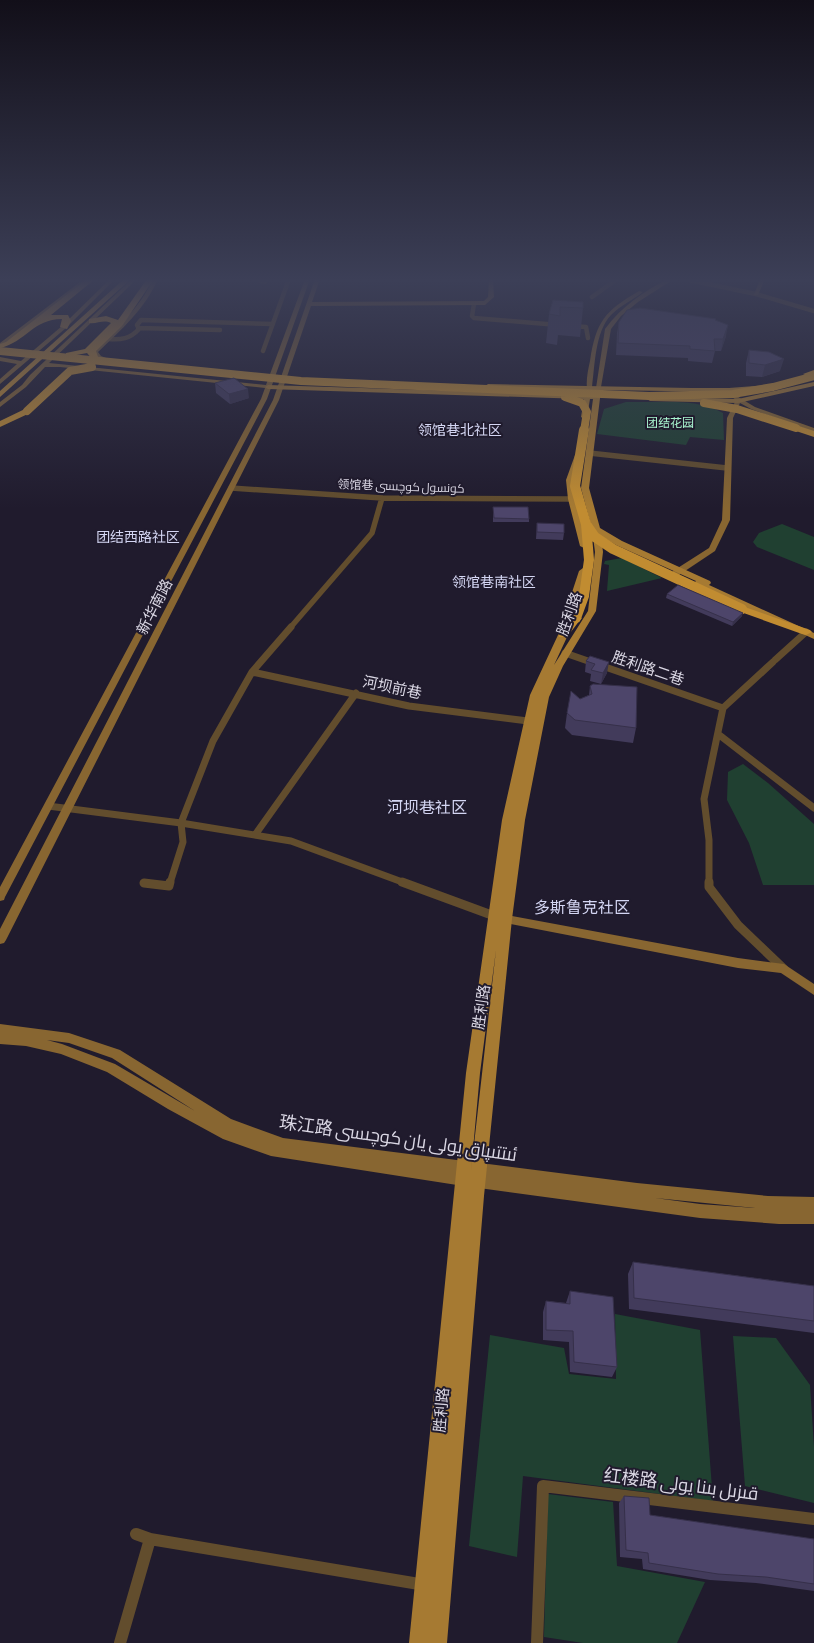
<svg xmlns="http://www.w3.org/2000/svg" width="814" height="1643" font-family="'Sofia Sans Condensed',Cairo,'Noto Sans SC',sans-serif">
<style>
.green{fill:#204031}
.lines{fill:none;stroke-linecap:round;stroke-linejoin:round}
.street-far4{stroke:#624d2d;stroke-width:4.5}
.street-far3{stroke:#624d2d;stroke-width:5.5}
.street-far2{stroke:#624d2d;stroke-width:7}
.street-far1{stroke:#624d2d;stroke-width:9}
.street{stroke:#624d2d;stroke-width:12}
.secondary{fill:#886631;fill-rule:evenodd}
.primary{fill:#a67a32;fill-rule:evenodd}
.highway{fill:#c18c31;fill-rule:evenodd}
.highway-bridge-far1{stroke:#c18c31;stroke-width:8}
.highway-bridge{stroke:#c18c31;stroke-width:10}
.wall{fill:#423b5b}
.shaded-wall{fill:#36304a}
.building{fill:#4d456a;stroke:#36304a}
.labels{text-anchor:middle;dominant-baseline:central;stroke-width:4;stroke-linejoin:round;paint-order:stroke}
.far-park-label{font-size:12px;fill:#a9f6d0;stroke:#201b2d}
.far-street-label{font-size:12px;fill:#dad7e4;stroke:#201b2d}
.far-neighbourhood-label{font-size:14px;fill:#d4d6f3;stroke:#201b2d}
.street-label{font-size:15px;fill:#dad7e4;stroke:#201b2d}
.neighbourhood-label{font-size:16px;fill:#d4d6f3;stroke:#201b2d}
.near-street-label{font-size:18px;fill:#dad7e4;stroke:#201b2d}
</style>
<rect width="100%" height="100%" fill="#201b2d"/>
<!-- green -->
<path class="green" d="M626 402C658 403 695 397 723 413L724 440 690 437 686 445 597 434 604 409Z
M782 524 814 537V570L757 547 753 542 759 533Z
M622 558 662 578 607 591 609 565 604 564 605 561Z
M743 764 768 783 814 824V885H763L749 843 727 800 728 772Z
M615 1314 700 1330 713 1501 523 1476 517 1557 469 1546 490 1335 564 1348 569 1374 616 1379Z
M733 1336 776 1338 810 1385 814 1447V1503L745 1486Z
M548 1494 613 1502 617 1566 705 1582 677 1643H583L544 1637Z"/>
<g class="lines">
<!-- street-far4 -->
<path class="street-far4" d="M254 279 265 282 268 279
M684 279 756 294 814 311
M592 297 617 279
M474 304 472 316 474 318 558 325
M572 326 586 327 588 338
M138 328 220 330
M108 339C121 340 130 339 139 329L137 325 141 320 273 324
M263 351 289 279"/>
<!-- street-far3 -->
<path class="street-far3" d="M589 453 727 468
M231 488 382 498 572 499
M290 628 372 533 382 498"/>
<!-- street-far2 -->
<path class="street-far2" d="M565 653 723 708
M775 660 806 632
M252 672 409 706 528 721
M723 708 773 662
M718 734 814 808
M48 806 181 823 291 841 405 883
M255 835 356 693
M170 883 183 842 181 823 213 741 252 672 291 627
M709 883V840L704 799 723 708"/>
<!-- street-far1 -->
<path class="street-far1" d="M402 882 497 917
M709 882V887L738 925 784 969
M144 883 169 886 170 882"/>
<!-- street -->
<path class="street" d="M150 1539 425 1585
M120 1643 150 1539 136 1534
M537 1643 543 1486 814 1519"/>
<!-- secondary -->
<path class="secondary" d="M84 279H89L0 348V343Z
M110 279H115L66 328 0 384V379L17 364 0 361V357L21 361 62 326Z
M132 279H137L49 363 266 385 305 279H310L267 399 5 897 4 900 0 901V887L261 399 265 388 60 367H45L26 387 0 407V402L22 385 30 375Z
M153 279H158C145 309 121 330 98 352L101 356 111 360V362L97 358 92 352 93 351C116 329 140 308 153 279Z
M315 279H320L312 302 484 301 488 297 489 279H493L494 297 485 305 311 306 279 400 6 940 4 943 0 944V929L273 400Z
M668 279H674L638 302 621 316 611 329 601 387 596 388 605 329C621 307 644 291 668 279Z
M760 279H765L758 295H754Z
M639 291 643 292C633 300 621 305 611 315 595 332 595 365 592 387L587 388C586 380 588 370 590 361 596 321 605 311 639 291Z
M735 395 755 407 814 428V432L751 409 740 403 733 418 730 520 715 551 679 575H673V571L709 548 722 520 727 418 736 400 732 397Z
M506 915 738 958 784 964 814 984V995L781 973 738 968 506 923 502 922 501 919 502 916Z
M0 1024 69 1033 120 1050 231 1119 283 1138 637 1183 768 1196 814 1197V1224H779L700 1218 457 1185 271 1156 223 1139 168 1109 107 1072 61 1054 26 1046 0 1044ZM47 1040 69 1043 112 1058 195 1111 115 1064 62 1044ZM655 1198 755 1208 700 1204Z"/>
<!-- primary -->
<path class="primary" d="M814 382V386L738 403 650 401 647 399 650 397 738 399Z
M488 384 691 388H729L766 385 767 386 764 388 729 392 601 390 589 488 600 528 622 541 710 581 711 583 709 585 814 633V639L695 585 694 583 696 581 616 545 601 536 603 552 596 611 563 666 549 697 525 820 512 919 484 1196 447 1643H409L466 1073 502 820 530 695 558 635 579 571 583 568 587 571 568 635 554 665 588 611 595 552 592 529 581 488 593 399H590L587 417 584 419 581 417 584 399 268 389 265 387 268 385 584 395 585 390 486 387 485 386ZM592 390H594V395H591ZM496 950 471 1171 480 1073Z
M575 455 582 457 574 480 576 499 588 546 584 548 580 546 568 499 566 480Z"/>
<!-- highway -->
<path class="highway" d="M87 279H95L51 315H68L71 321 67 329 60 327 62 319C33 319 26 342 0 348V344L6 342Z
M124 279H131L0 397V391Z
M147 279H154L122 326 96 351 99 360H93L87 353 66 357V353L85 349 111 323C103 319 98 324 89 323V319L106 316 118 320Z
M814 370V374L807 376 803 374Z
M27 408 31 411 30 413 0 427V421Z
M796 425 814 431V437L793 430 792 428Z
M742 606 810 630 812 632 806 635 802 634 738 611V607Z
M576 615 582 618 580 620 567 637H559C558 631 569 617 576 615Z"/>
<!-- highway-bridge-far1 -->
<path class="highway-bridge-far1" d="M0 351 301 381 649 396 733 394 773 387 814 376
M565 397 582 403 587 412 584 431
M704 403 737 409 796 428
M27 411 70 371 92 367"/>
<!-- highway-bridge -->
<path class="highway-bridge" d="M586 524 595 537 613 549 742 609
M576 618 584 596 589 560 586 524 575 486 584 430"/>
</g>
<!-- wall -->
<path class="wall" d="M553 300 583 308 580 337 558 335 557 345 546 343 549 314Z
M715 321 726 336 721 351H715L712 363 688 361V358L616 355 617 333 619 322Z
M749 350 780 371 762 377 746 376V363Z
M215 383 249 398 230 404 216 393Z
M493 507 529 519V522H493Z
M537 523 564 533 563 540 536 539Z
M667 594 742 616 732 626 666 598Z
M590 656 607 673 601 684 590 681 591 674 585 672 586 661Z
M590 686 636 728 633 743 572 735 565 728 567 713 580 699 589 695Z
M633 1262 814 1286V1333L629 1309 628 1274Z
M570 1291 617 1367 612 1377 570 1372 569 1342 543 1340V1312L546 1301 566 1303Z
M624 1496 650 1515 814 1539V1591L756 1583 710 1580 643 1569 642 1559 620 1557 619 1503Z"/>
<!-- shaded-wall -->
<path class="shaded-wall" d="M728 325 726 336 721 351 723 339Z
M784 359 780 371 762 377 765 365Z
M248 389 249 398 230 404 229 394Z
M743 613 742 616 732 626 733 622Z
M609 662 607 673 601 684 603 673Z"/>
<!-- building -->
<path class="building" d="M553 300 583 302V308L560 307V316L549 314Z
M640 308 716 319 715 320 728 325 723 339H714L715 351 690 349V346L618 343 619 322 627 310Z
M749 350 769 352 784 359 765 365 749 363Z
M234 378 248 389 229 394 215 383Z
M493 507H528L529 519 494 518Z
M537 523 564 524V533L537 532Z
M678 585 743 613 733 622 667 594Z
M590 656 609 662 603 673 591 670 595 664 586 661Z
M593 684 637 687 636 728 575 720 567 713 571 691 580 699 592 694 590 686Z
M633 1262 814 1286V1321L634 1298Z
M570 1291 613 1297 617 1367 574 1362 573 1331 546 1330V1301L570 1304Z
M624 1496 649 1498 650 1515 814 1539V1584L766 1577 718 1574 649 1563 648 1553 626 1550Z"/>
<!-- sky -->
<linearGradient id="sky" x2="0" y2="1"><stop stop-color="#120f19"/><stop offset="0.55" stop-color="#3c3f57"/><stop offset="1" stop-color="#3c3f57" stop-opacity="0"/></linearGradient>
<rect width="814" height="509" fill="url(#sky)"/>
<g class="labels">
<!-- far-park labels -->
<g class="far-park-label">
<text x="670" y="423">团结花园</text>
</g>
<!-- far-street labels -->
<g class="far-street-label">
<text transform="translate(401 487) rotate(2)">领馆巷 كونسول كوچىسى</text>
</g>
<!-- far-neighbourhood labels -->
<g class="far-neighbourhood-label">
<text x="460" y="430">领馆巷北社区</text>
<text x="138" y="537">团结西路社区</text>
<text x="494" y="582">领馆巷南社区</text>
</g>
<!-- street labels -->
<g class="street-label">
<text transform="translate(155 607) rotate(-63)">新华南路</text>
<text transform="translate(570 614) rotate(-70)">胜利路</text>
<text transform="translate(648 669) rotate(19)">胜利路二巷</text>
<text transform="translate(392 688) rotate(12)">河坝前巷</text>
<text transform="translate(482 1007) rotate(-82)">胜利路</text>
<text transform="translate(442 1410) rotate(-85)">胜利路</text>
</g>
<!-- neighbourhood labels -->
<g class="neighbourhood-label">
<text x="427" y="808">河坝巷社区</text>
<text x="582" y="908">多斯鲁克社区</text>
</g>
<!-- near-street labels -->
<g class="near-street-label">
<text transform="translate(398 1139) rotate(8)">珠江路 ئىتتىپاق يولى يان كوچىسى</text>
<text transform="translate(681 1485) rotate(7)">红楼路 قىزىل بىنا يولى</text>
</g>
</g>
</svg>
